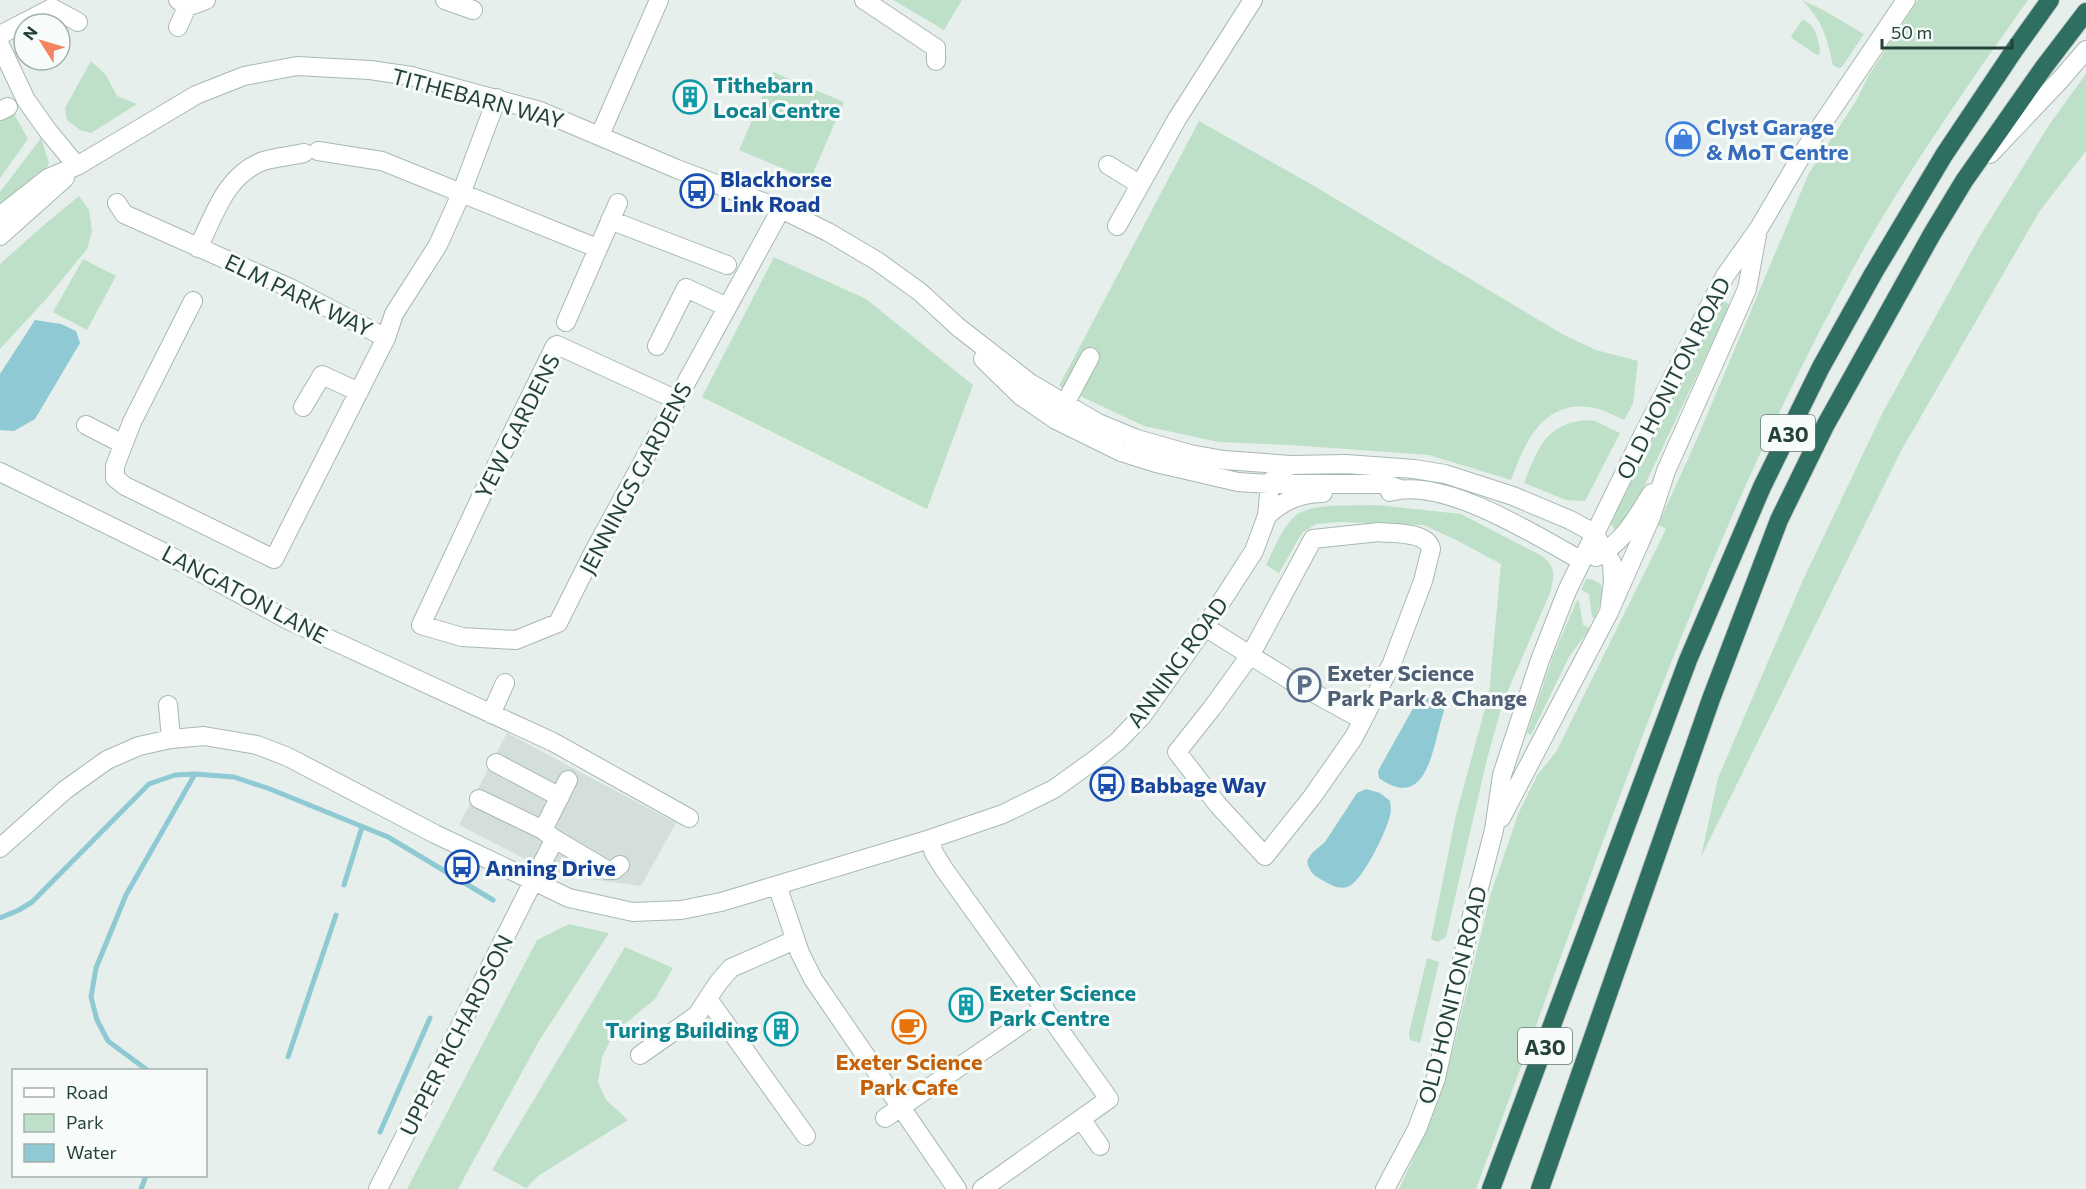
<svg xmlns="http://www.w3.org/2000/svg" width="2086" height="1189" font-family="Commissioner,sans-serif">
<style>
.built{fill:#d4dfda}
.green{fill:#bfe0c8}
.water{fill:#8ec9d4}
.lines{fill:none;stroke-linecap:round;stroke-linejoin:round}
.stream{stroke:#8ec9d4;stroke-width:5}
.minor-casing{stroke:#a8b8b2;stroke-width:20}
.highway-casing{stroke:#c2cac8;stroke-width:20}
.minor{stroke:#fff;stroke-width:18}
.highway{stroke:#2f6f62;stroke-width:18}
.labels{text-anchor:middle;dominant-baseline:central;stroke-width:6;stroke-linejoin:round;paint-order:stroke}
.shield{fill:#f7fbf9;stroke:#637a73;stroke-width:1.5}
.shield-label{font-size:21px;font-weight:bold;fill:#24423a}
.culture-label{font-size:22px;font-weight:bold;fill:#0d838f;stroke:#f7fbf9;text-anchor:start}
.street-label{font-size:22px;fill:#24423a;stroke:#f7fbf9}
.shop-label{font-size:22px;font-weight:bold;fill:#366cbe;stroke:#f7fbf9;text-anchor:start}
.transit-label{font-size:22px;font-weight:bold;fill:#164399;stroke:#f7fbf9;text-anchor:start}
.service-label{font-size:22px;font-weight:bold;fill:#4e5e75;stroke:#f7fbf9;text-anchor:start}
.food-label{font-size:22px;font-weight:bold;fill:#c56008;stroke:#f7fbf9}
</style>
<rect width="100%" height="100%" fill="#e6efeb"/>
<!-- built -->
<path class="built" d="M507 733 676 823 641 886 568 876 525 859 459 825Z"/>
<!-- green -->
<path class="green" d="M893 0H962L944 30Z
M1802 0 1825 11 1864 34 1842 67 1838 68 1833 65C1827 38 1823 21 1802 0Z
M1918 0H2028C1969 83 1911 166 1861 254 1696 550 1594 874 1476 1189H1399L1428 1127 1447 1073 1491 893 1519 812 1538 774 1556 752 1666 529 1658 525 1696 441 1809 173 1856 101 1869 75Z
M1802 20C1815 22 1820 42 1820 54L1817 55 1793 39 1791 36Z
M91 61 106 75 117 96 137 104 91 133 80 130 67 120 65 108Z
M773 72 844 102 810 180 739 150Z
M2086 74V151L2039 212 1901 451 1701 857 1718 778 1803 580 1883 412 1980 236 2049 125Z
M13 112 28 139 0 178V117Z
M1199 121 1309 183 1564 335 1596 350 1638 361 1633 404 1624 420C1613 415 1601 408 1589 407 1542 401 1524 444 1511 480L1429 455 1290 445 1219 442 1144 426 1059 386Z
M41 138 49 163 45 170 0 206V192Z
M79 196 89 210 92 231 87 249 47 298 0 349V264L45 224Z
M774 257 866 299 973 385 927 509 702 397Z
M83 259 116 276 87 330 53 312Z
M1721 301H1725L1729 304 1726 314 1632 512 1618 530 1614 529 1611 524 1614 517 1717 304Z
M1584 420 1595 421 1620 433 1585 501 1566 500 1524 483C1537 451 1544 425 1584 420Z
M1378 505 1461 514 1542 556C1557 567 1554 577 1550 593L1503 702 1487 759 1446 937 1438 942 1431 939 1456 815 1489 694 1501 564 1458 541 1424 525 1340 522 1316 524 1302 533 1279 573 1266 565C1274 549 1281 529 1295 516 1311 502 1356 506 1378 505Z
M1586 579H1591L1601 584C1605 597 1599 606 1595 618L1592 617 1589 594 1581 590Z
M1577 600 1579 601 1583 625 1590 628 1569 657 1531 735 1527 733 1553 656Z
M569 924 609 933 539 1041 458 1189H407L537 940Z
M625 947 673 968 655 999 614 1033 602 1057 598 1082 606 1100 628 1120 538 1176 526 1188 492 1170Z
M1427 958 1439 962 1420 1043 1410 1040 1409 1033Z"/>
<!-- water -->
<path class="water" d="M35 320 61 324 76 331 80 343 35 419 14 431 0 430V374Z
M1425 698C1436 698 1441 699 1444 711 1433 742 1429 814 1379 778L1378 771 1416 703Z
M1366 789 1380 793 1390 801C1390 801 1391 810 1391 810 1390 826 1364 877 1351 885 1343 891 1332 886 1324 881 1314 876 1309 872 1307 861L1312 853 1325 842 1357 793Z"/>
<g class="lines">
<!-- stream -->
<path class="stream" d="M344 885 362 827
M0 918 19 910 32 902 149 784 175 775 195 774 234 777 270 789 388 837 493 900
M288 1057 336 915
M147 1070 108 1041 97 1020 91 997 96 968 126 895 195 774
M380 1132 430 1018
M141 1189 146 1176"/>
<!-- minor casing -->
<g class="minor-casing">
<path id="minor" d="M178 0 187 7 206 0
M445 0 473 10
M864 0 936 48V61
M178 27 187 7
M0 35 52 8 78 22
M0 45 26 100 48 131 77 166
M0 111 8 107
M600 135 659 0
M318 151 382 161 597 248
M1990 154 2062 78 2086 50
M1108 165 1139 184
M117 203 124 214 292 289 386 338
M0 216 48 178 77 166 196 95 244 76 297 66 370 70 411 76 540 111 677 169 781 209 828 232 877 261 920 292 958 327 1030 383 1098 423 1137 439 1190 454 1224 460 1291 465 1346 464 1414 469 1445 474 1513 496 1570 520 1594 533 1612 563 1613 582 1609 612
M610 220 727 265
M1117 226 1177 119 1253 0
M0 236 65 178
M198 248C215 214 225 176 263 161 276 157 291 156 304 153
M193 301 132 422 115 466V478L125 486 274 559 386 338 394 314 438 245 461 194 497 98
M566 322 618 203
M657 346 686 288 727 307
M983 359 1021 396 1056 420 1121 452 1156 463 1238 482 1270 484H1386L1400 489
M677 400 557 345 555 346 481 497 421 625 462 637 516 640 558 623 593 553 781 209
M303 407 322 375 359 392
M1060 413 1090 357
M86 425 123 444
M0 472 163 552 288 620 553 742 689 818
M1390 492C1443 476 1535 535 1582 561
M1267 516C1282 501 1302 493 1323 493
M1379 532C1393 534 1427 531 1431 549L1423 581 1392 663 1354 737 1312 797 1265 856 1218 805 1177 752 1212 708 1251 654 1313 539Z
M1596 557C1625 541 1635 519 1652 493
M1205 627 1290 680 1363 720
M168 705 171 739
M491 714 505 683
M496 763 560 797
M1501 818 1609 612 1651 517 1666 471 1747 289 1757 235
M543 830 568 780
M553 838 607 870H614L620 865
M930 839 934 853 944 869 1109 1099 982 1189
M0 848 65 790 107 760 139 746 171 739 204 736 257 745 288 757 435 834 569 898 633 912 681 910 721 902 930 839 1003 814 1054 789 1093 761 1117 742 1142 716 1205 627 1254 551 1267 516 1270 484 1278 472 1291 465
M777 885 800 953 813 979 957 1189
M708 999 806 1136
M640 1055 697 1015 718 983 731 968 795 940
M885 1118 1045 1008
M1081 1119 1100 1146
M378 1189 552 844 553 838 543 830 479 799
M1385 1189 1417 1129 1436 1078 1473 911 1494 830 1502 775 1540 660 1567 591 1643 435 1725 276 1759 228 1806 148 1906 0"/>
</g>
<!-- highway casing -->
<g class="highway-casing">
<path id="highway" d="M1491 1189 1688 660 1762 487 1821 367 1873 274 1944 155 2015 49 2050 0
M1540 1189 1711 699 1779 520 1825 426 1932 234 1964 181 2044 67 2086 12"/>
</g>
<!-- minor -->
<use href="#minor" class="minor"/>
<!-- highway -->
<use href="#highway" class="highway"/>
</g>
<!-- icons -->
<defs>
<g id="building-ring" transform="scale(1.725)"><circle r="9.5" fill="#f7fbf9" stroke="#0f9aa8" stroke-width="1.5"/><path d="M-4-6H4V6H1V3H-1V6H-4ZM-2.5-4.3h1.7v1.8h-1.7ZM.8-4.3h1.7v1.8H.8ZM-2.5-1h1.7V.8h-1.7ZM.8-1h1.7V.8H.8Z" fill="#0f9aa8"/></g>
<g id="shop-ring" transform="scale(1.725)"><circle r="9.5" fill="#f7fbf9" stroke="#3f7fe0" stroke-width="1.5"/><path d="M-5-2.5h2.3a2.7 3.5 0 0 1 5.4 0H5L5.5 6h-11ZM-1.5-2.5h3a1.5 2.3 0 0 0-3 0Z" fill="#3f7fe0"/></g>
<g id="bus-ring" transform="scale(1.725)"><circle r="9.5" fill="#f7fbf9" stroke="#1a4fb4" stroke-width="1.5"/><path d="M-5-6H5V4H4V6H2V4H-2V6H-4V4H-5ZM-3.5-4V0h7V-4ZM-3.5 1.2v1.5H-2V1.2ZM2 1.2v1.5H3.5V1.2Z" fill="#1a4fb4"/></g>
<g id="parking-ring" transform="scale(1.725)"><circle r="9.5" fill="#f7fbf9" stroke="#5c6f8a" stroke-width="1.5"/><path d="M-3.5-5.5H1a3.5 3.5 0 0 1 0 7H-1V5.5H-3.5ZM-1-3.4V-.6H.8a1.4 1.4 0 0 0 0-2.8Z" fill="#5c6f8a"/></g>
<g id="cafe-ring" transform="scale(1.725)"><circle r="9.5" fill="#f7fbf9" stroke="#e8710a" stroke-width="1.5"/><path d="M-5.5-4.5H6V0H3Q3 3.5 0 3.5H-2.5Q-5.5 3.5-5.5 0ZM3-3.2v2h1.7v-2ZM-6 4.5H4V6H-6Z" fill="#e8710a"/></g>
</defs>
<g fill-rule="evenodd">
<use href="#building-ring" x="690" y="97"/>
<use href="#shop-ring" x="1683" y="139"/>
<use href="#bus-ring" x="697" y="191"/>
<use href="#parking-ring" x="1304" y="685"/>
<use href="#bus-ring" x="1107" y="784"/>
<use href="#bus-ring" x="462" y="867"/>
<use href="#building-ring" x="966" y="1005"/>
<use href="#cafe-ring" x="909" y="1027"/>
<use href="#building-ring" x="781" y="1029"/>
</g>
<g class="labels">
<!-- shield labels -->
<g class="shield">
<rect x="1761" y="415" width="54" height="36" rx="4.5"/>
<rect x="1518" y="1028" width="54" height="36" rx="4.5"/>
</g>
<g class="shield-label">
<text x="1788" y="433">A30</text>
<text x="1545" y="1046">A30</text>
</g>
<!-- culture labels -->
<g class="culture-label">
<text x="713" y="84">Tithebarn<tspan x="713" dy="25">Local Centre</tspan></text>
<text x="989" y="992">Exeter Science<tspan x="989" dy="25">Park Centre</tspan></text>
<text x="758" y="1029" text-anchor="end">Turing Building</text>
</g>
<!-- street labels -->
<g class="street-label">
<text transform="translate(478 98) rotate(15)">TITHEBARN WAY</text>
<text transform="translate(299 295) rotate(26)">ELM PARK WAY</text>
<text transform="translate(1673 378) rotate(-63)">OLD HONITON ROAD</text>
<text transform="translate(517 426) rotate(-63)">YEW GARDENS</text>
<text transform="translate(635 478) rotate(-62)">JENNINGS GARDENS</text>
<text transform="translate(245 594) rotate(28)">LANGATON LANE</text>
<text transform="translate(1177 662) rotate(-54)">ANNING ROAD</text>
<text transform="translate(1452 995) rotate(-76)">OLD HONITON ROAD</text>
<text transform="translate(456 1035) rotate(-63)">UPPER RICHARDSON</text>
</g>
<!-- shop labels -->
<g class="shop-label">
<text x="1706" y="126">Clyst Garage<tspan x="1706" dy="25">&amp; MoT Centre</tspan></text>
</g>
<!-- transit labels -->
<g class="transit-label">
<text x="720" y="178">Blackhorse<tspan x="720" dy="25">Link Road</tspan></text>
<text x="1130" y="784">Babbage Way</text>
<text x="485" y="867">Anning Drive</text>
</g>
<!-- service labels -->
<g class="service-label">
<text x="1327" y="672">Exeter Science<tspan x="1327" dy="25">Park Park &amp; Change</tspan></text>
</g>
<!-- food labels -->
<g class="food-label">
<text x="909" y="1061">Exeter Science<tspan x="909" dy="25">Park Cafe</tspan></text>
</g>
</g>
<!-- legend -->
<rect x="12" y="1069" width="195" height="108" fill="#f7fbf9" stroke="#a3b1ad" stroke-width="1.5"/>
<rect x="24" y="1088" width="30" height="9" fill="#ffffff" stroke="#a3b1ad" stroke-width="1.5"/>
<text x="66" y="1099" font-size="18" fill="#24423a">Road</text>
<rect x="24" y="1114" width="30" height="18" fill="#bfe0c8" stroke="#a3b1ad" stroke-width="1.5"/>
<text x="66" y="1129" font-size="18" fill="#24423a">Park</text>
<rect x="24" y="1144" width="30" height="18" fill="#8ec9d4" stroke="#a3b1ad" stroke-width="1.5"/>
<text x="66" y="1159" font-size="18" fill="#24423a">Water</text>
<!-- north arrow -->
<g transform="translate(42 42) rotate(307)"><circle r="28" fill="#f7fbf9" stroke="#a3b1ad" stroke-width="1.5"/>
<path d="M0-4.5L10 22L0 15L-10 22Z" fill="#f4845f"/>
<text y="-9" font-size="16" font-weight="bold" text-anchor="middle" fill="#24423a">N</text>
</g>
<!-- scale -->
<path d="M1882 39v9h130v-9" fill="none" stroke="#24423a" stroke-width="3"/>
<text x="1891" y="39" font-size="18" fill="#24423a" stroke="#f7fbf9" stroke-width="4.5" paint-order="stroke">50 m</text>
</svg>
